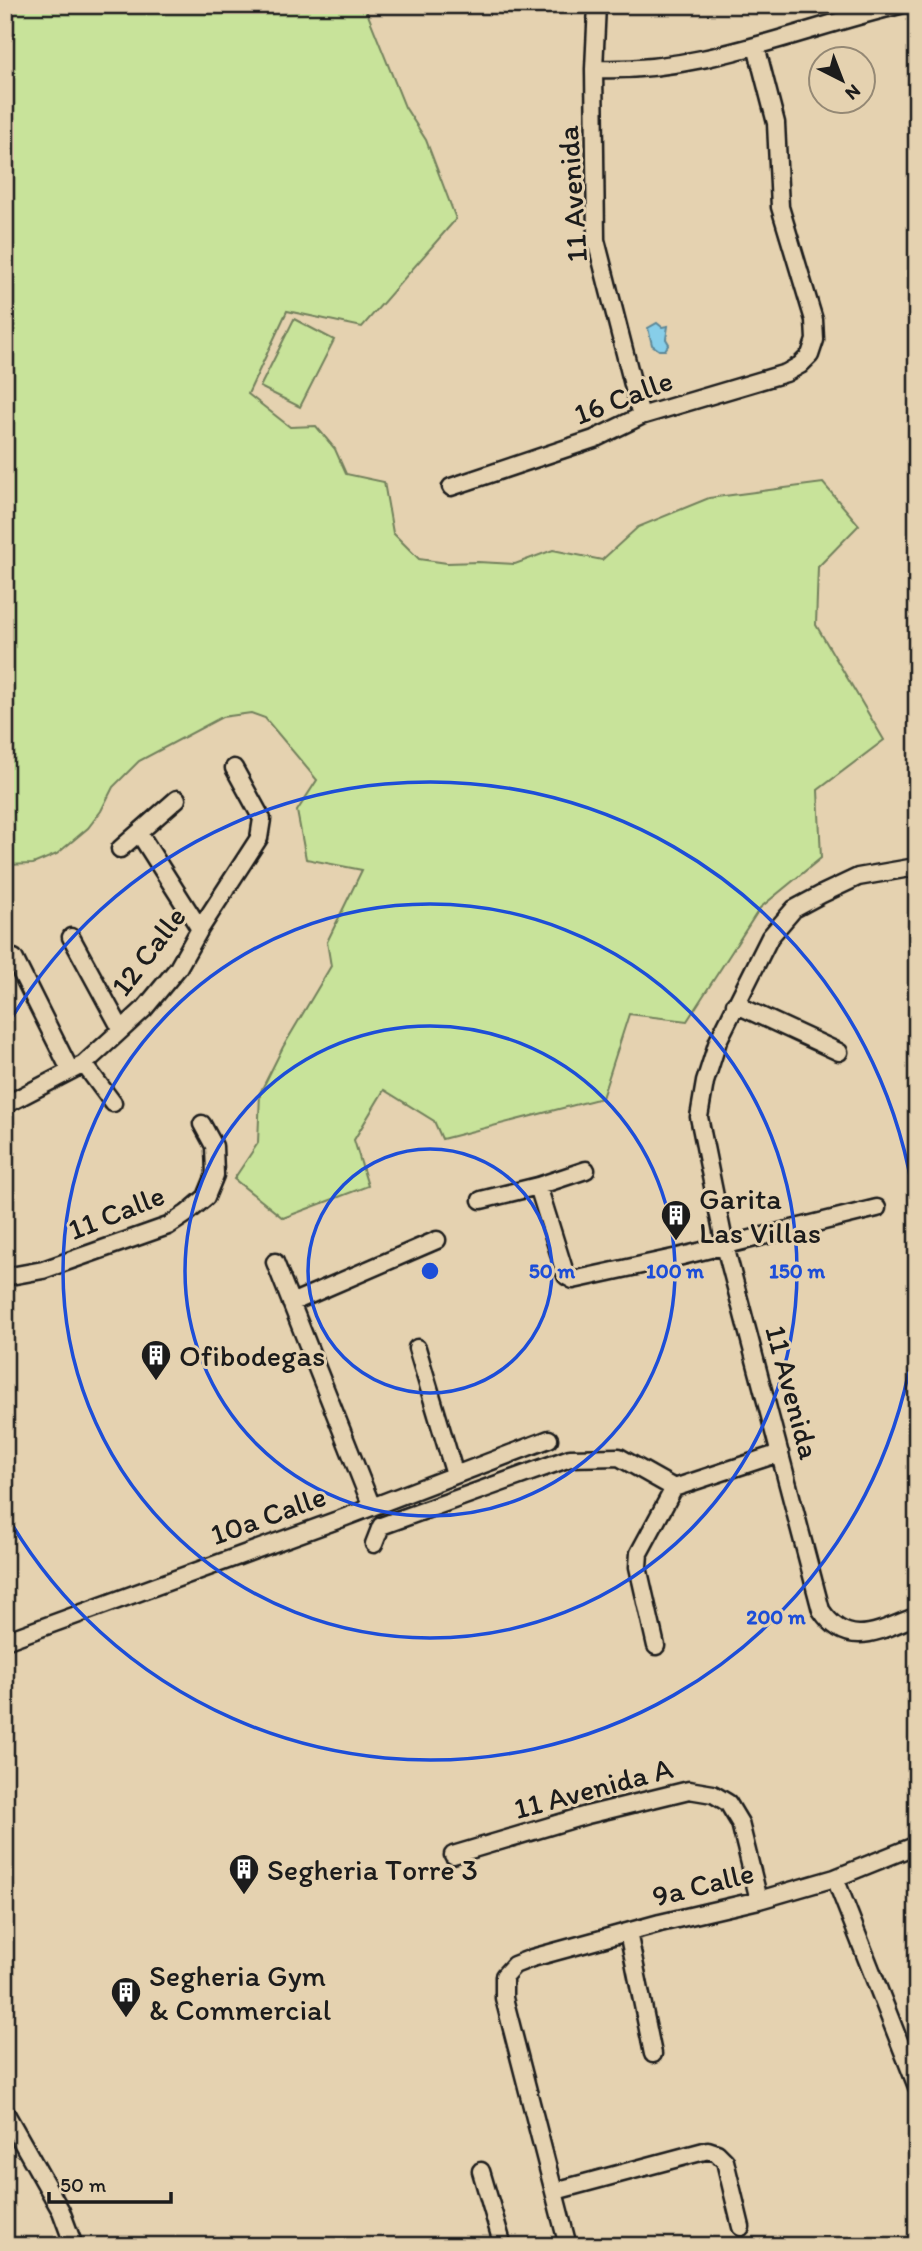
<svg xmlns="http://www.w3.org/2000/svg" width="922" height="2251" font-family="Itim,sans-serif">
<style>
.green{fill:#c8e39a;stroke:#72805b;stroke-width:2}
.water{fill:#87cee9;stroke:#5c8797;stroke-width:2}
.lines{fill:none;stroke-linecap:round;stroke-linejoin:round}
.minor-casing{stroke:#1c1c1c;stroke-width:21}
.minor{stroke:#e5d2b0;stroke-width:16}
.ring{fill:none;stroke:#1d4ed8;stroke-width:3.5}
.labels{text-anchor:middle;dominant-baseline:central;stroke-width:6;stroke-linejoin:round;paint-order:stroke}
.street-label{font-size:30px;fill:#1c1c1c;stroke:#e5d2b0}
.poi-label{font-size:30px;fill:#1c1c1c;stroke:#e5d2b0;text-anchor:start}
.centre{fill:#1d4ed8;stroke:#e5d2b0;stroke-width:3.5}
.ring-label{font-size:21px;text-anchor:middle;font-weight:bold;fill:#1d4ed8;stroke:#e5d2b0;stroke-width:6;stroke-linejoin:round;paint-order:stroke}
</style>
<rect width="100%" height="100%" fill="#e5d2b0"/>
<filter id="ink" filterUnits="userSpaceOnUse"><feTurbulence type="fractalNoise" baseFrequency=".0143" numOctaves="2"/><feDisplacementMap in="SourceGraphic" scale="14" xChannelSelector="R" yChannelSelector="G"/><feConvolveMatrix kernelMatrix="1 2 1 2 8 2 1 2 1" color-interpolation-filters="sRGB"/></filter>
<g filter="url(#ink)">
<!-- green -->
<path class="green" d="M5 5H364L405 107 426 140 456 219 362 327 287 311 248 394 290 427 316 426 335 449 346 474 384 482 393 533 419 559 447 563 478 562 515 564 553 550 602 560 638 527 709 498 823 483 859 525 818 567 816 625 884 740 818 790 821 858 760 908 687 1021 629 1014 602 1098 442 1139 434 1121 384 1090 354 1140 368 1186 283 1218 234 1179 258 1143 260 1093 283 1047 331 966 327 942 362 870 306 859 297 811 317 780 265 718 251 713 222 717 139 761 113 787 101 811 88 828 57 854 33 864 5 865Z
M294 319 334 340 300 407 260 387Z"/>
<!-- water -->
<path class="water" d="M657 323 662 327 668 326 666 339 669 344 665 350H659L652 345 648 328Z"/>
<g class="lines">
<!-- minor casing -->
<g class="minor-casing">
<path id="minor" d="M597 5 594 69 596 240 641 416
M594 69C699 74 799 29 900 5
M451 487 594 439 641 416 786 373 800 365 810 355 815 340 814 320 780 207 776 123 756 46
M139 833 200 929
M120 849 177 799
M917 870 910 868 858 877 822 894 794 909 770 937 718 1041 705 1082 699 1117 725 1246 821 1610C848 1651 880 1630 917 1616
M71 937 121 1029
M14 958 70 1070
M735 1004 839 1052
M84 1064 113 1103
M5 1105 84 1064 144 1009 178 968 200 929 259 838 262 819 234 768
M538 1186 566 1276 573 1280 678 1257 877 1208
M481 1200 538 1186 586 1170
M275 1262 372 1507
M5 1277 43 1270 168 1226 186 1214 206 1197 215 1175 214 1146 202 1124
M291 1303 437 1240
M417 1348 455 1475
M374 1544 381 1526 570 1458 619 1457 674 1488
M5 1641 343 1518 549 1439
M656 1646 638 1567 639 1553 674 1488 780 1453
M453 1855 587 1815 689 1790 713 1794 728 1803 740 1823 759 1900
M835 1878 917 2087
M628 1932 653 2054
M5 2112 61 2211 74 2246
M481 2171 503 2246
M555 2191 708 2150 717 2153 725 2161 741 2227
M568 2246 504 1998V1976L514 1965 532 1958 660 1923 759 1900 835 1878 917 1845"/>
</g>
<!-- minor -->
<use href="#minor" class="minor"/>
</g>
</g>
<!-- distance rings -->
<g class="ring">
<circle cx="430" cy="1271" r="122"/>
<circle cx="430" cy="1271" r="245"/>
<circle cx="430" cy="1271" r="367"/>
<path d="M917 1318A489 489 0 0 1 7 1516M7 1026A489 489 0 0 1 917 1224"/>
</g>
<!-- icons -->
<defs>
<g id="building-pin" transform="scale(1.575)"><path d="M0 17L-7.5 6A9.5 9.5 0 1 1 7.5 6Z" fill="#1c1c1c" stroke="#e5d2b0"/><path d="M-4-6H4V6H1V3H-1V6H-4ZM-2.5-4.3h1.7v1.8h-1.7ZM.8-4.3h1.7v1.8H.8ZM-2.5-1h1.7V.8h-1.7ZM.8-1h1.7V.8H.8Z" fill="#fff"/></g>
</defs>
<g fill-rule="evenodd">
<use href="#building-pin" x="676" y="1215"/>
<use href="#building-pin" x="156" y="1355"/>
<use href="#building-pin" x="244" y="1869"/>
<use href="#building-pin" x="126" y="1992"/>
</g>
<g class="labels">
<!-- street labels -->
<g class="street-label">
<text transform="translate(572 194) rotate(-94)">11 Avenida</text>
<text transform="translate(623 397) rotate(-21)">16 Calle</text>
<text transform="translate(148 951) rotate(-53)">12 Calle</text>
<text transform="translate(116 1212) rotate(-22)">11 Calle</text>
<text transform="translate(793 1392) rotate(75)">11 Avenida</text>
<text transform="translate(268 1515) rotate(-20)">10a Calle</text>
<text transform="translate(593 1788) rotate(-15)">11 Avenida A</text>
<text transform="translate(703 1884) rotate(-14)">9a Calle</text>
</g>
<!-- poi labels -->
<g class="poi-label">
<text x="699" y="1198">Garita<tspan x="699" dy="34">Las Villas</tspan></text>
<text x="179" y="1355">Ofibodegas</text>
<text x="267" y="1869">Segheria Torre 3</text>
<text x="149" y="1975">Segheria Gym<tspan x="149" dy="34">&amp; Commercial</tspan></text>
</g>
</g>
<circle cx="430" cy="1271" r="10" class="centre"/>
<g class="ring-label">
<text x="552" y="1278">50 m</text>
<text x="675" y="1278">100 m</text>
<text x="797" y="1278">150 m</text>
<text x="776" y="1624">200 m</text>
</g>
<!-- margin -->
<rect width="922" height="2251" fill="none" stroke="#e5d2b0" stroke-width="28"/>
<rect x="14" y="14" width="894" height="2223" fill="none" stroke="#1c1c1c" stroke-width="2.5" filter="url(#ink)"/>
<!-- north arrow -->
<g transform="translate(842 80) rotate(138)"><circle r="33" fill="#e5d2b0" stroke="#958975" stroke-width="2"/>
<path d="M0-5L12 26L0 18L-12 26Z" fill="#1c1c1c"/>
<text y="-10" font-size="19" font-weight="bold" text-anchor="middle" fill="#1c1c1c">N</text>
</g>
<!-- scale -->
<path d="M49 2192v10h122v-10" fill="none" stroke="#1c1c1c" stroke-width="3.5"/>
<text x="60" y="2192" font-size="21" fill="#1c1c1c" stroke="#e5d2b0" stroke-width="5" paint-order="stroke">50 m</text>
</svg>
